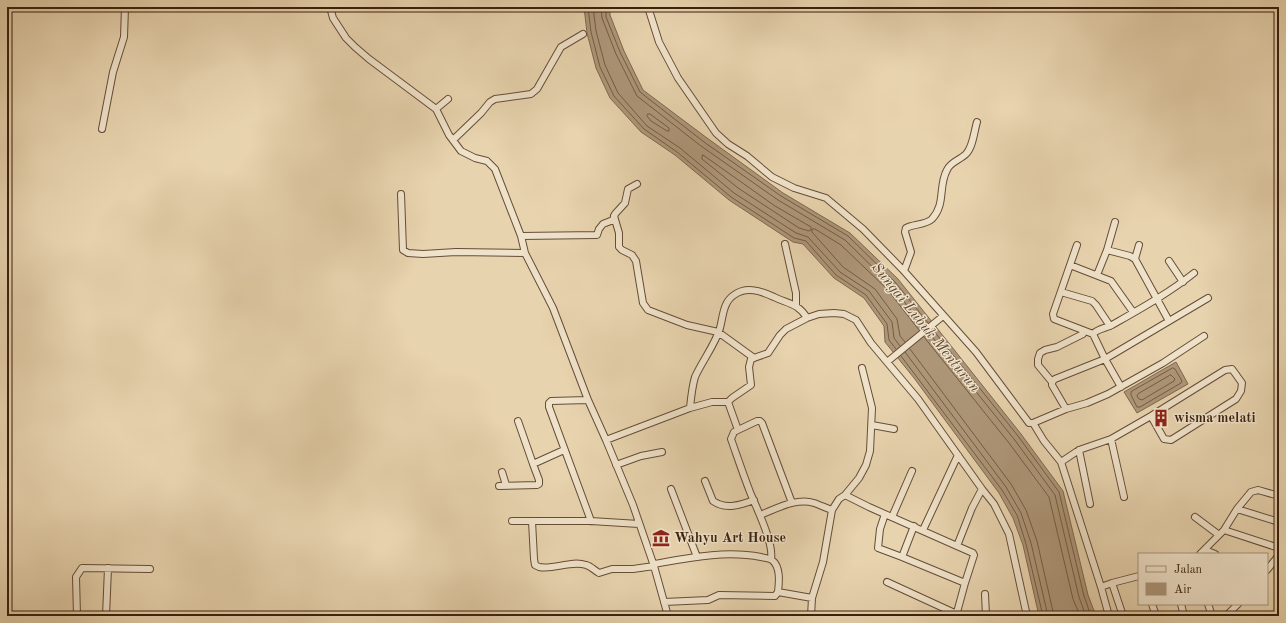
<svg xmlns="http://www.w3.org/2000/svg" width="1286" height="623" font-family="'Old Standard TT',serif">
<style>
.water{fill:#ad9678;stroke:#7f674e}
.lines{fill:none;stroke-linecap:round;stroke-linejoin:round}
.shore{stroke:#745b43;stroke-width:1}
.minor-casing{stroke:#664d36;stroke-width:8}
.minor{stroke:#efe2ca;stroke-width:6}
.labels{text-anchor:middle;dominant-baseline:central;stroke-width:3;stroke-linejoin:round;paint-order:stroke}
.poi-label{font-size:14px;font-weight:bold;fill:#3b200e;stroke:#efe2ca;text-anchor:start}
.water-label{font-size:15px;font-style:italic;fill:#5d432e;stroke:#efe2ca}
</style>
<rect width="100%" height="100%" fill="#e7d3ae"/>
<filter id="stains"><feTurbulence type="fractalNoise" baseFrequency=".005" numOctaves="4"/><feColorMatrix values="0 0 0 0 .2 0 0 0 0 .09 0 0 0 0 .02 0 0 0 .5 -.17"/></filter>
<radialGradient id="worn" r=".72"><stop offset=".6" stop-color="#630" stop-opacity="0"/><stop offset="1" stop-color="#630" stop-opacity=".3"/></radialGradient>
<!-- water -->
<path class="water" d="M584 7H610V15L624 51 643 90 707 138 783 193 850 233 898 279 1021 434 1063 491 1088 595 1096 616H1039L1023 545 1013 518 999 493 914 378 885 342 884 326 864 298 834 278 803 244 793 242 729 200 675 155 641 132 610 98 596 68 587 33Z
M1176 362 1188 384 1137 413 1124 392Z"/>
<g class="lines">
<!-- shore -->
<path class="shore" d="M588 7 591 32 600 67 614 96 644 129 677 152 731 197 794 238 806 241 836 275 866 295 887 324 889 340 896 349
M593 7 596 31 605 65 618 93 647 126 680 148 734 193 796 233 808 237 840 272 869 291 892 322 894 338 900 346
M601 7 602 18 616 54 637 96 701 146 778 200 845 240 891 285 924 327
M606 7V17L620 52 640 92 704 142 781 196 848 236 895 282 928 323
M648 114H650L669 128V131H667L651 121 647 116Z
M703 155 775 206 811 227V230L809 231 799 228 738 188 702 159Z
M933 330 1018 436 1059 492 1084 596 1091 616
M929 333 1014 439 1055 495 1079 597 1086 616
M924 337 1009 443 1049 497 1073 599 1080 616
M905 342 900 336 897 319 875 289 843 267 812 232V229H815L841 245 887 289 919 330
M910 349 1011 484 1026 510 1037 541 1054 616
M905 352 1006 487 1021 513 1031 543 1048 616
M901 356 1002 490 1017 515 1026 544 1043 616
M1173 368 1175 369 1182 381 1181 383 1140 407H1137L1131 395V392Z
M1171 375 1175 379 1174 381 1142 400 1139 399 1137 396 1138 394Z"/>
<!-- minor casing -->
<g class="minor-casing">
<path id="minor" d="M330 7 333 18 346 38 355 47 369 59 436 109 449 135 461 151 475 158 487 161 495 169 521 236 525 253 553 308 588 400 606 440 633 505 654 566 668 616
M648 7 659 42 678 78 716 133 728 144 747 156 772 177 794 188 826 198 863 229 904 271 976 352 1029 423H1033L1066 409 1087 403 1108 394 1163 363 1204 336
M436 109 448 99
M102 129 113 72 124 37 125 7
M453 140 481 113 490 102 495 99 531 94 537 89 561 47 583 34
M401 194 403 250 408 253 423 254 456 252 525 253
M614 216 619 233V247L622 250 632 255 636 261 643 303 648 310 687 325 718 332 754 358
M521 236 597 235 599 229 603 224 613 220 615 214 625 203 628 189 637 184
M785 244 796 293V305
M1077 245 1053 314 1054 319 1093 334
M1107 250 1130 256 1135 259 1169 321
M1135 259 1139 245
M1169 261 1183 282
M1070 265 1111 281 1133 312
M904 271 911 252 905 232 906 228C913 224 926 225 932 219 946 204 938 186 947 170 950 162 960 160 966 154 973 147 974 132 977 122
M1097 275 1107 250 1115 222
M1061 292 1092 301 1096 305 1110 326
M887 362 943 316
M1052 382 1055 379 1105 359 1208 298
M1121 387 1105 359 1093 334C1097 329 1106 328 1112 325 1140 309 1169 293 1194 273
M588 400 551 401 549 403V407L591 521
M728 402 732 398 751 385 749 367 751 359 768 353 780 335 786 329 807 318 819 314 834 313 844 314 856 320 871 343 918 399 982 489 972 508 957 546 869 507 845 495
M728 402 738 430 757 421H760L762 423 792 503
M690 408 712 402H728
M1066 409 1052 385V382L1038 365V359L1040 353 1045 350 1057 347 1083 334 1084 332
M518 421 533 464 564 450
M1033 423 1044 441 1061 462 1101 587 1109 616
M872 425 894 429
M738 430 734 432 731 439C737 456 743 474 750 492 756 507 774 543 771 559
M1111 439 1124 497
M606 440 690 408C691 398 692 387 695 377 702 361 715 345 720 328 723 317 723 302 734 295 747 286 761 291 774 297 788 304 798 303 807 318
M1079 450 1090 504
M1061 462 1079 450 1111 439 1151 416 1225 370 1232 369 1242 383 1241 391 1236 399 1171 440 1164 439 1151 416
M616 465 641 456 662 452
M502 472 506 485
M705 481 713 501C726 510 741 505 754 500
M499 486 537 485 539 484V480L533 464
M671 489 697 557
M982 489 994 504 1009 534 1027 616
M1237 509 1279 522
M885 514 880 529 878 548 902 557
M760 515C776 509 797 497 814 503 820 505 826 508 832 510
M892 517 912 471
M1195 517 1219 535
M512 521H591L639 524
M532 521 534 559 535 565 539 567C554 570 571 560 586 565 591 566 595 571 599 573L612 569H633L654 566
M914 526 902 557 965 583 956 616
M923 530 958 455
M1224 530 1279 548
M957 546 973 553 974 555 965 583
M1205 550 1215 554
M1200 554 1224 530 1237 509 1251 492 1258 490 1279 496
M654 564C688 558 725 550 761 557 764 558 769 558 772 560 781 567 779 583 778 592L775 596 719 595 708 600 664 602
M1267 570 1279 555
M887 582 961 616
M1112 583 1123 616
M1101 587 1112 583 1139 576
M778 592 812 598
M985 594 986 616
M1152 604 1156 616
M1181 604 1184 616
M1208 604 1212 616
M77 616 76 577 82 568 150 569
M106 616 108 568
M811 616 812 598 823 562 832 510 839 499 845 495 859 478 866 465 870 451 872 408 862 368
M1226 616 1238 604"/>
</g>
<!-- minor -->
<use href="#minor" class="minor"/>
</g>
<!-- icons -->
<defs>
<g id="building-bare" transform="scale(1.38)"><path d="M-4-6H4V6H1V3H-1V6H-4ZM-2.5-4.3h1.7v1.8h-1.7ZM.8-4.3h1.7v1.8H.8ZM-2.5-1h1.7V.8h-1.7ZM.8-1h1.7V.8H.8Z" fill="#8f2418" stroke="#efe2ca" stroke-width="2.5" paint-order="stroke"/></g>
<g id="museum-bare" transform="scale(1.38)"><path d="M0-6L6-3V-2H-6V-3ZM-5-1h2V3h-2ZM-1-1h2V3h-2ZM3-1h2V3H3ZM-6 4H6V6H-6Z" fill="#8f2418" stroke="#efe2ca" stroke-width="2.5" paint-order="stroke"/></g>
</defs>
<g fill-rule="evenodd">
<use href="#building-bare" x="1161" y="418"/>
<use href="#museum-bare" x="661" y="538"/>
</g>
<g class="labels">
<!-- poi labels -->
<g class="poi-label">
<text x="1174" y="418">wisma melati</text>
<text x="674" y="538">Wahyu Art House</text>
</g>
<!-- water labels -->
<g class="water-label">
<text transform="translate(925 328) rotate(51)">Sungai Lubuk Menturun</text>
</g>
</g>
<!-- margin -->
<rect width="1286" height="623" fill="none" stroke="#e7d3ae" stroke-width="24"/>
<rect x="8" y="8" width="1270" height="607" fill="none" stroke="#3b200e" stroke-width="2"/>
<rect x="12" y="12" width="1262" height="599" fill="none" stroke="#3b200e"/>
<!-- legend -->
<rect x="1138" y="553" width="130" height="52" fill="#efe2ca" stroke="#a7947f"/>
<rect x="1146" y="566" width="20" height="6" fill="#efe2ca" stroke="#a7947f"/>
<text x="1174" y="573" font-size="12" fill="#3b200e">Jalan</text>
<rect x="1146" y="583" width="20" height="12" fill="#ad9678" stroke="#a7947f"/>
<text x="1174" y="593" font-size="12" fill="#3b200e">Air</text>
<rect width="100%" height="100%" filter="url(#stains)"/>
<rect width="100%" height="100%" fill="url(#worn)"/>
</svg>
